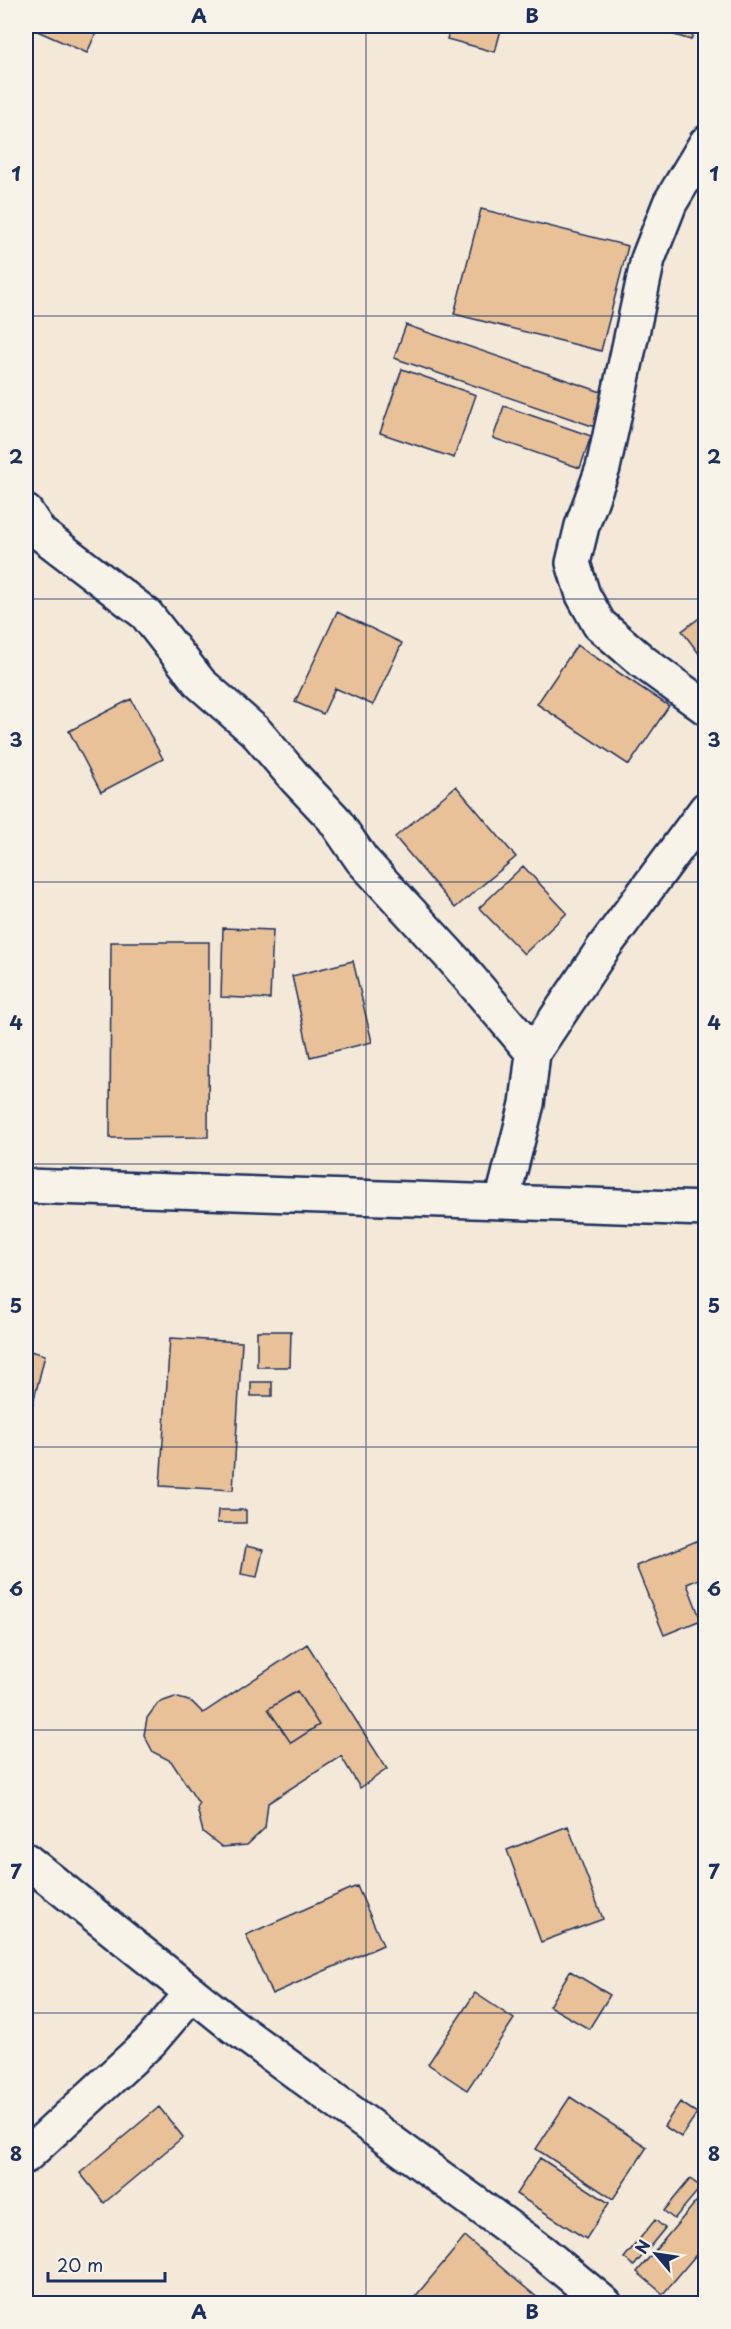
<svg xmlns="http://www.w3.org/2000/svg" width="731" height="2329" font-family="'Playpen Sans',sans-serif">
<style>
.building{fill:#e8c198;stroke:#1b2f5e;stroke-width:1.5}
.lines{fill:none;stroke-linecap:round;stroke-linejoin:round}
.minor-casing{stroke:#1b2f5e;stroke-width:38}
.minor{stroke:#f7f3e8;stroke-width:33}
.grid{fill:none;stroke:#1b2f5e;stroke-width:1.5;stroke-opacity:0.55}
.neatline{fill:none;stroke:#1b2f5e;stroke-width:2}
.grid-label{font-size:20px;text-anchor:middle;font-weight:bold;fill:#1b2f5e}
</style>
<rect width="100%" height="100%" fill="#f4e9d8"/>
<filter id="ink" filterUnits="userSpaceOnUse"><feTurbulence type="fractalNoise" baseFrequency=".0167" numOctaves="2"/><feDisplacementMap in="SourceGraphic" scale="12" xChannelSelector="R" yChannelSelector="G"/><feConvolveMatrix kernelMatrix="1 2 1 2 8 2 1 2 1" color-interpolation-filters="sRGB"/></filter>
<g filter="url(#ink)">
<!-- building -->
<path class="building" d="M26 26H99L87 53Z
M451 26H502L495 52 447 39Z
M645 26H696L691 40Z
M481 209 628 246 601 351 454 314Z
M406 325 613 396 601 429 394 358Z
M402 369 476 395 454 458 380 433Z
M504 406 591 436 580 468 493 438Z
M337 612 402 643 373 705 335 688 323 714 295 702Z
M706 613V663L682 631Z
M577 645 669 706 629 765 537 704Z
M131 699 163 759 101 792 69 731Z
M456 786 516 857 455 908 395 837Z
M523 866 567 913 524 954 479 908Z
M223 928 273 930 270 999 221 997Z
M111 942H209L208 1137 110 1138Z
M353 961 372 1042 310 1057 292 976Z
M257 1331H291L290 1367H257Z
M170 1338 242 1342 233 1490 160 1486Z
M26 1350 45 1355 26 1432Z
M251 1382H272V1396H251Z
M218 1510H246V1523H217Z
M706 1537V1576L687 1584 701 1620 664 1635 636 1566Z
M246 1546 263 1550 257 1577 241 1574Z
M307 1644 387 1769 360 1788 341 1756 268 1803 265 1828 247 1845 222 1847 203 1832 197 1808 199 1804 171 1761 153 1752 144 1735 147 1718 158 1703 175 1697 192 1702 203 1713Z
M297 1691 319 1725 291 1743 268 1709Z
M568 1826 603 1919 541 1942 507 1850Z
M357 1886 383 1945 272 1994 246 1935Z
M570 1971 610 1995 589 2029 549 2006Z
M475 1993 514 2019 467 2090 428 2064Z
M570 2097 647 2147 613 2199 536 2149Z
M680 2102 697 2113 681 2137 664 2126Z
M159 2107 183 2137 104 2203 80 2173Z
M540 2158 609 2203 586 2239 516 2194Z
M690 2179 701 2187 674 2219 664 2211Z
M706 2190V2243L663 2294 637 2272Z
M655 2220 665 2228 634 2266 624 2258Z
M465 2237 539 2299 535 2304H409Z"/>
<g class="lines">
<!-- minor casing -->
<g class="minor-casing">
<path id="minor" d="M706 143 670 203 648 259 603 468 582 526 573 563 583 595 599 624 643 662 706 708
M26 512 40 533 146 614 200 683 256 732 296 779 333 818 362 860 455 961 533 1053
M26 1186 706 1209
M502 1202 527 1104 533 1053 604 947 706 809
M26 1860 233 2026 541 2251 605 2304
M26 2156 151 2041 192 1993"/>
</g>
<!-- minor -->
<use href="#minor" class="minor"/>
</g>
</g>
<!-- grid -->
<path class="grid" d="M366 26V2304M26 316H706M26 599H706M26 882H706M26 1164H706M26 1447H706M26 1730H706M26 2013H706"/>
<!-- margin -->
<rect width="731" height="2329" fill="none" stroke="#f7f3e8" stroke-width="66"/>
<!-- north arrow -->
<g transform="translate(656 2254) rotate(299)" stroke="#f7f3e8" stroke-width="4.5" paint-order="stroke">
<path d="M0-4.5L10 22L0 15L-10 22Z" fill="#1b2f5e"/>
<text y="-9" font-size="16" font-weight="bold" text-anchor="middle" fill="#1b2f5e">N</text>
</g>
<!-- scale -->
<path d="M48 2272v9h117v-9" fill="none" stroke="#1b2f5e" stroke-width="3"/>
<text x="57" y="2272" font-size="18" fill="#1b2f5e" stroke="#f7f3e8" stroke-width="4.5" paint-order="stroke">20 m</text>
<rect x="33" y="33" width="665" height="2263" class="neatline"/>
<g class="grid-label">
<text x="199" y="23">A</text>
<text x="532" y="23">B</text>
<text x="16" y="181">1</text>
<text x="714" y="181">1</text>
<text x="16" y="464">2</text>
<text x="714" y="464">2</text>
<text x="16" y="747">3</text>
<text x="714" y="747">3</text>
<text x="16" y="1030">4</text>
<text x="714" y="1030">4</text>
<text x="16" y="1313">5</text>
<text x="714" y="1313">5</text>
<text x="16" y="1596">6</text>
<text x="714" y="1596">6</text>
<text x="16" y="1879">7</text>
<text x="714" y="1879">7</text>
<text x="16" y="2161">8</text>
<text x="714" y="2161">8</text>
<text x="199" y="2319">A</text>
<text x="532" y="2319">B</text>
</g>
</svg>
